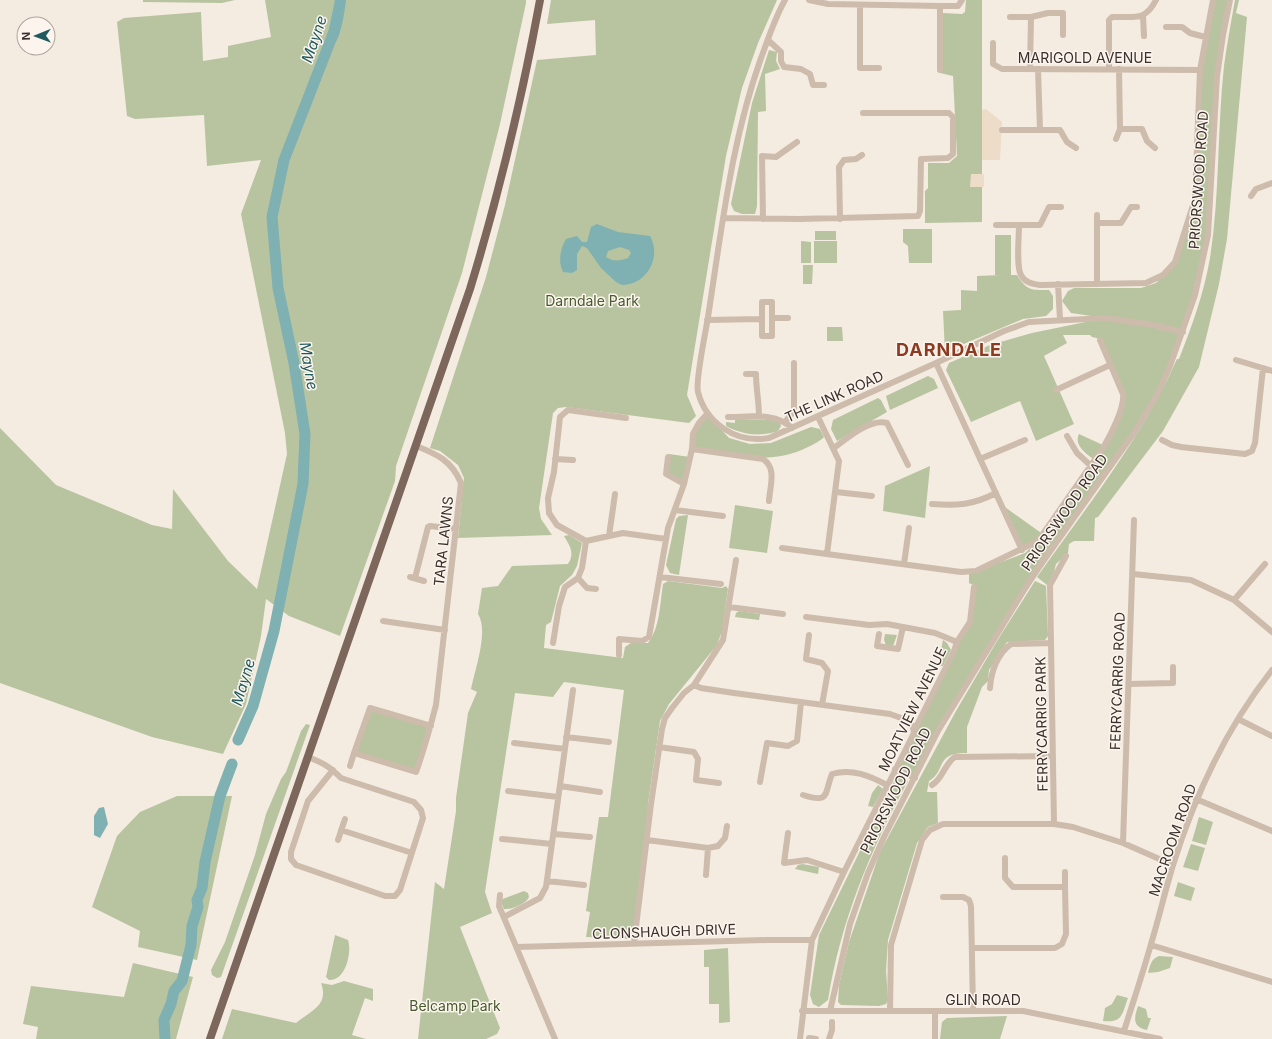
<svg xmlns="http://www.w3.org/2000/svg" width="1272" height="1039" font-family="Inter,sans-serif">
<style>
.green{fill:#b8c4a0}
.plaza{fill:#ecdcc8}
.water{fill:#7fb0b2;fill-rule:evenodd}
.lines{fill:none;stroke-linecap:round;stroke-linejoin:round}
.river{stroke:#7fb0b2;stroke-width:11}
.minor{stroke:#cdbbac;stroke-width:6}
.major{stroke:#7d675c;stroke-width:8}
.labels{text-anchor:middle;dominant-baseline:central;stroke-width:3;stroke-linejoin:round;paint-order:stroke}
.street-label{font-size:14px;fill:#3b302b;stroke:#fbf5ee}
.park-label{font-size:14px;fill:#4a5a2e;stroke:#fbf5ee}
.water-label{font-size:15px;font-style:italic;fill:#1f5a5e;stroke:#fbf5ee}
.district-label{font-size:18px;font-weight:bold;letter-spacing:1px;fill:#8c3b22;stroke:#fbf5ee}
</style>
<rect width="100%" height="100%" fill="#f4ebe1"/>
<!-- green -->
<path class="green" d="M143 0H235L222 3 143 2Z
M265 0H526V3L500 124 462 273 396 466 395 481 340 636 289 616 266 599 261 636 246 704 223 754 152 737 0 683V428L56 485 152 525 172 529 173 489 228 561 257 589 287 454 285 433 241 214 261 160 207 166 204 115 135 119 127 116 117 22 124 18 201 12 203 61 228 57V46L271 37Z
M551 0H777L758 43 742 88 726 156 687 395 696 416 689 423 566 407 558 408 553 413 539 508 541 519 552 535 458 538 464 478 458 465 440 451 430 448 486 277 505 205 537 60 596 55 595 20 547 24Z
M966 0H982V222L925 223V191L928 188V163H949L957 156 953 76 940 73 941 19 943 13 962 14 965 12Z
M1212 0H1230L1222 35 1209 225 1195 295 1157 395 961 690 915 776 896 768 970 621 975 586 969 583V571H977L1025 553 1040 539 1021 549 1002 505 1044 535 1096 461C1088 455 1073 446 1079 434L1105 446 1124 398 1101 339 1092 337 1090 335H1063L1067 343 1044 356 1074 424 1036 441 1020 401 971 422 946 370 949 363 990 345 1032 333 1105 318 1071 313 1062 301 1068 291 1074 288H1141L1156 283 1175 262 1195 199 1200 70Z
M1235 0H1239L1236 13 1247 17 1227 239 1219 284 1199 367 1163 431 1098 517 1095 518 1094 541H1074L1069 544 1068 553 1056 564 1054 572 1047 585 1037 577C1087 506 1142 438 1177 359H1179C1192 326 1204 293 1210 258 1220 194 1217 130 1224 66 1227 44 1231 22 1235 0Z
M769 50 777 52 776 61 780 69 765 74 766 111 758 112 757 206 755 214H742L734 211 731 204 752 103Z
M903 229H932V263H909L908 246 903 242Z
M815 231H836V240H815Z
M995 235H1011V275H1017C1027 291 1031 290 1049 290L1053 296V309L1046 316 1023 319 945 352 943 311 961 310V290L977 291V276L1002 275H995Z
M801 241 811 242V263H801Z
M814 241H837V263H814Z
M803 265H813L812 284H803Z
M827 327H842L843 341H827Z
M928 376 934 379 938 388 890 410 886 396Z
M878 398 881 400 887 412 837 441 831 429 833 420Z
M707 414 729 438 750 444 771 443 811 427 820 429 824 437C819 442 814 444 808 447 770 466 733 455 692 449L693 434Z
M735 419 770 420 780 422 781 426 778 431C760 437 743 435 726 426V422L735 423Z
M669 454 690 457 684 484 666 474Z
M930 466 925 518 883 511 885 486Z
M735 505 773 511 767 553 729 548Z
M688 515 679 575 670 573 666 565 676 519 679 516Z
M569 535 582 543 577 566 572 575 560 586 551 622 546 625 544 648 623 658 625 647 631 643H648C660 628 660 603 663 584L668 581 722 588 726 586 728 589 722 631 717 645 669 704 660 721 648 803 647 840 632 939 586 937 590 912 586 911 599 817H608L624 690 564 682 553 697 515 693 485 892 492 913 460 927 500 1028 497 1034 486 1039H418L435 882 444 889 456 811V798L468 713 477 692 471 689C475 669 489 631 478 614L482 588 498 586 512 566 568 564C575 553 570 546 564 536Z
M1035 581 1046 586 1048 636 1045 640 1007 642 989 670 988 681 982 687 967 727V753C934 753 947 770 929 781L927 792H937L938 823 928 827 917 843 888 940 886 971 888 1000 886 1004 879 1006 841 1005 838 1002 839 985 849 942 880 852 956 711 997 641Z
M739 611 760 614 759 620 735 617 736 613Z
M885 634 897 635 893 646 886 645 884 640Z
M943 640 947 643 951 650 943 666H938Z
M371 709 431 726 414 771 356 753Z
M306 724 310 725 221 977 217 978 212 975 211 970 225 942 255 855 266 814 281 779 286 772 301 731Z
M897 775 908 781C870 851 841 920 828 1000L819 1007 813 1004 810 995 819 935Z
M878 785 883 789 873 807 868 806 872 793Z
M177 796H232L197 960 138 947 140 931 92 907 117 836 140 812Z
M1199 817 1213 822 1206 845 1192 841Z
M1191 844 1205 848 1198 871 1183 867Z
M802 864 819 867 818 874 795 869 798 865Z
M1178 882 1195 888 1191 901 1174 896Z
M524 891 528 893 529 897C526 904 511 910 504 909L500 900Z
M335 935 348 940C352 952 346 981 329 980L326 977Z
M728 948 730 1022 719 1023V1004H709V967H704V950Z
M1159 956 1173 957 1170 968 1158 972 1148 973C1150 965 1151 959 1159 956Z
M133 963 193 977 176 1039H36L38 1027 23 1024 31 986 124 997Z
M344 981 373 989V1001L365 998 352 1035 366 1039H222L232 1009 296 1023C312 1010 329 1005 321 983L332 985Z
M1117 995 1128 998C1122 1014 1123 1023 1103 1021L1105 1008 1112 1004Z
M1138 1006 1146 1009 1148 1018H1151L1147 1030C1132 1027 1134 1018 1138 1006Z
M1007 1016 1000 1039H940L942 1022 947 1018Z"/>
<!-- plaza -->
<path class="plaza" d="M986 109 1002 122 1000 160H982V110Z
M971 174H984V187H970Z"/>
<!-- water -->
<path class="water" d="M335 0H346C345 9 341 38 334 44 333 46 330 46 328 47L326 43Z
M597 224 618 232 650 236C662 257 647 285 622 285L616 282 601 268 587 248 582 246 577 254V270L572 273 563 272C558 262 560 249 566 239L577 236 582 242H587L591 227ZM620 247 629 250 631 253 628 258C620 261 613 262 606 257L608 251Z
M104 807 108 824 100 838 94 835V816L99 808Z"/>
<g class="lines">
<!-- river -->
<path class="river" d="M238 740 253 706 274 631 303 484 305 434 294 363 278 288 272 217 284 160 333 34
M165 1039 164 1020 171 1004 174 991 182 981 191 945 192 926 198 907 197 900 202 888 205 862 220 796 232 764"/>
<!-- minor -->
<path class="minor" d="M785 0C776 16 770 33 764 50 732 135 722 227 708 317 706 331 695 381 698 392 706 423 736 444 769 438L936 363 1004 331 1029 322 1106 318 1153 325 1183 332
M809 0 828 4 940 6H958L962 0
M860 5V68H879
M1143 16 1144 36
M1010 17H1031L1048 13H1063V35
M1166 27H1182L1190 33 1205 37
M768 40 781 52V61L784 67 801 69 810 74 813 85H824
M993 43V64L1002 69 1200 70
M1030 69 1031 17
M1109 69V20L1112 17C1134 16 1145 22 1156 0
M1119 69 1120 129H1142L1147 141 1155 148
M940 70V6
M1002 130H1040L1038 69
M1040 130H1060L1067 142 1076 148
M1116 139 1120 129
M1251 196 1256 189 1272 183
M724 218 799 219 918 216 920 211 921 159 948 158 953 154V117L949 113H863
M763 219 762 156 776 157 797 142
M840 219 839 167 844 160 856 159 862 155
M1097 223H1121L1131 207H1137
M996 225H1019C1019 237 1016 266 1021 275 1025 283 1033 284 1040 285L1146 283 1163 275 1175 262 1195 199 1200 70 1213 0
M1019 225H1040L1049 207H1061
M1097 283V215
M1058 284 1060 319
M762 302H772V336H762Z
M772 318H788
M707 320 762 319
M1236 360 1272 371
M936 363 1022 550
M746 374H756C756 388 759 402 759 416
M1056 390 1110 365
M728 417C750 417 775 412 792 428
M818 417 839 461 827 554
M626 418 568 410 560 417 554 472 548 498 549 513 557 525 586 541 623 533 666 539
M785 422 794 411V363
M1067 436 1077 453 1090 465
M1162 440 1172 445 1181 447 1245 454 1252 451 1255 443 1263 368
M416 446C437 454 452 461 461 483L436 705C430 728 424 750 416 772L354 753 370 708 431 726
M834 448C846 439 870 418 887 423L908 465
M692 449 763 459C777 468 770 486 769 501
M668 457 666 474 684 484
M555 459 573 460
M980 459 1025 440
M836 492 872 496
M932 504C957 506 973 505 996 493
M675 510 723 516
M609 536 615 494
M782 548 961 572 976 571 1038 541 1103 448C1110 436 1125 408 1123 394L1100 340
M904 564 909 528
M1133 574 1191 580 1234 600 1272 632
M410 577 424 581
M660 577 721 584
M415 578 428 527 430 526 456 529
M578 578 587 588 596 589
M1234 600 1265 564
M729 607 783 614
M806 617 869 625 887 624 903 627
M383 621 445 630
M879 634 877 646 898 649 903 627 935 633 957 642
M809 635 806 659 822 663 828 671 822 705
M553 643 559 606 565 587 578 578 582 568 586 541
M1051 643 1050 585 1066 556
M619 655V639L642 641 649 637 668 528 684 484 692 449 693 434 699 423 707 414
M1129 684 1173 683V667
M694 685 701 688 734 693 890 714 901 718 913 727
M990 688C991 672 997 654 1011 644L1051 643 1054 824
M1238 719 1272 736
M913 727 917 725 954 651 957 642 970 622 974 587
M566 737 609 742
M514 743 565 749
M659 747 694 752 698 759 696 780 719 783
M308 757C323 763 329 766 341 778L414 802 421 810 423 818 400 890 395 896H385L296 865 291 859V852L308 801 333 770
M350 766 354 753
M895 769 915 778
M760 782 767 743 788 746 797 741 801 702
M932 785C943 779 944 764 955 757L1053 756
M560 786 600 792
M508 791 558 797
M803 795C831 804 824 793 832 774 852 768 870 776 887 785
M1196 799 1272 831
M341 830 412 853
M788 833 784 863 807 860 844 872
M554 834 590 837
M502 839 552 844
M338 840 345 819
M647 840 708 848 718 846 725 838 727 826
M1123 843 1134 520
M706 875 708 848
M547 881 584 885
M1065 887V872
M500 895 499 906 555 1039
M943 897H963L969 900 971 906 973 1010
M504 917 540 898 546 887 573 690
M634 943 651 804 662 729 665 718 672 708 684 693 694 685 723 640 736 560
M1151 945 1272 982
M517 947 767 940H812
M972 948H1055L1062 944 1066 934 1065 887H1013L1005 878V858
M802 1011H1023L1160 1039
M830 1011 850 924 868 873 884 837 938 731 1032 577 1134 433 1157 395 1170 366 1195 295 1208 235 1217 76 1223 35 1230 0
M890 1011 891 945 922 840 930 830 943 824H1054L1073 827 1123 843 1173 865
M1124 1031C1133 1002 1143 973 1151 944 1159 918 1165 891 1173 865 1195 795 1227 727 1272 670
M809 1038 816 1039
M800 1039 812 940 844 872 914 733 913 727
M829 1039 832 1030V1022
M935 1039V1011"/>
<!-- major -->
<path class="major" d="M210 1039 470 289C499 194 522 98 540 0"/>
</g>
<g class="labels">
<!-- street labels -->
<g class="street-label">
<text x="1085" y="57">MARIGOLD AVENUE</text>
<text transform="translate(1198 180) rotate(-86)">PRIORSWOOD ROAD</text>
<text transform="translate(834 396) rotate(-24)">THE LINK ROAD</text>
<text transform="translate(1064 512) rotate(-55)">PRIORSWOOD ROAD</text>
<text transform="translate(443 541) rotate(-84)">TARA LAWNS</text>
<text transform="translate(1117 681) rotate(-88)">FERRYCARRIG ROAD</text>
<text transform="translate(912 709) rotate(-64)">MOATVIEW AVENUE</text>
<text transform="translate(1041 724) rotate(-91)">FERRYCARRIG PARK</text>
<text transform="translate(895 790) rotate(-63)">PRIORSWOOD ROAD</text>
<text transform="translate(1172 840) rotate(-71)">MACROOM ROAD</text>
<text transform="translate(664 931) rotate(-2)">CLONSHAUGH DRIVE</text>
<text x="983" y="999">GLIN ROAD</text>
</g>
<!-- park labels -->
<g class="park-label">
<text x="592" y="300">Darndale Park</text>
<text x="455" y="1005">Belcamp Park</text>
</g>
<!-- water labels -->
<g class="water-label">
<text transform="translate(314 39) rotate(-71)">Mayne</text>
<text transform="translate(309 366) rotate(80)">Mayne</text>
<text transform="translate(243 682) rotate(-73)">Mayne</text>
</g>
<!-- district labels -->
<g class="district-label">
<text x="949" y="349">DARNDALE</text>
</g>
</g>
<!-- north arrow -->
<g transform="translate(36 36) rotate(269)"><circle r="19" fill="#fbf5ee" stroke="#aea6a0"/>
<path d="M0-3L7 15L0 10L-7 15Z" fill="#1f5a5e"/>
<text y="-6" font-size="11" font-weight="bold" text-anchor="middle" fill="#3b302b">N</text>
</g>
</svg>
